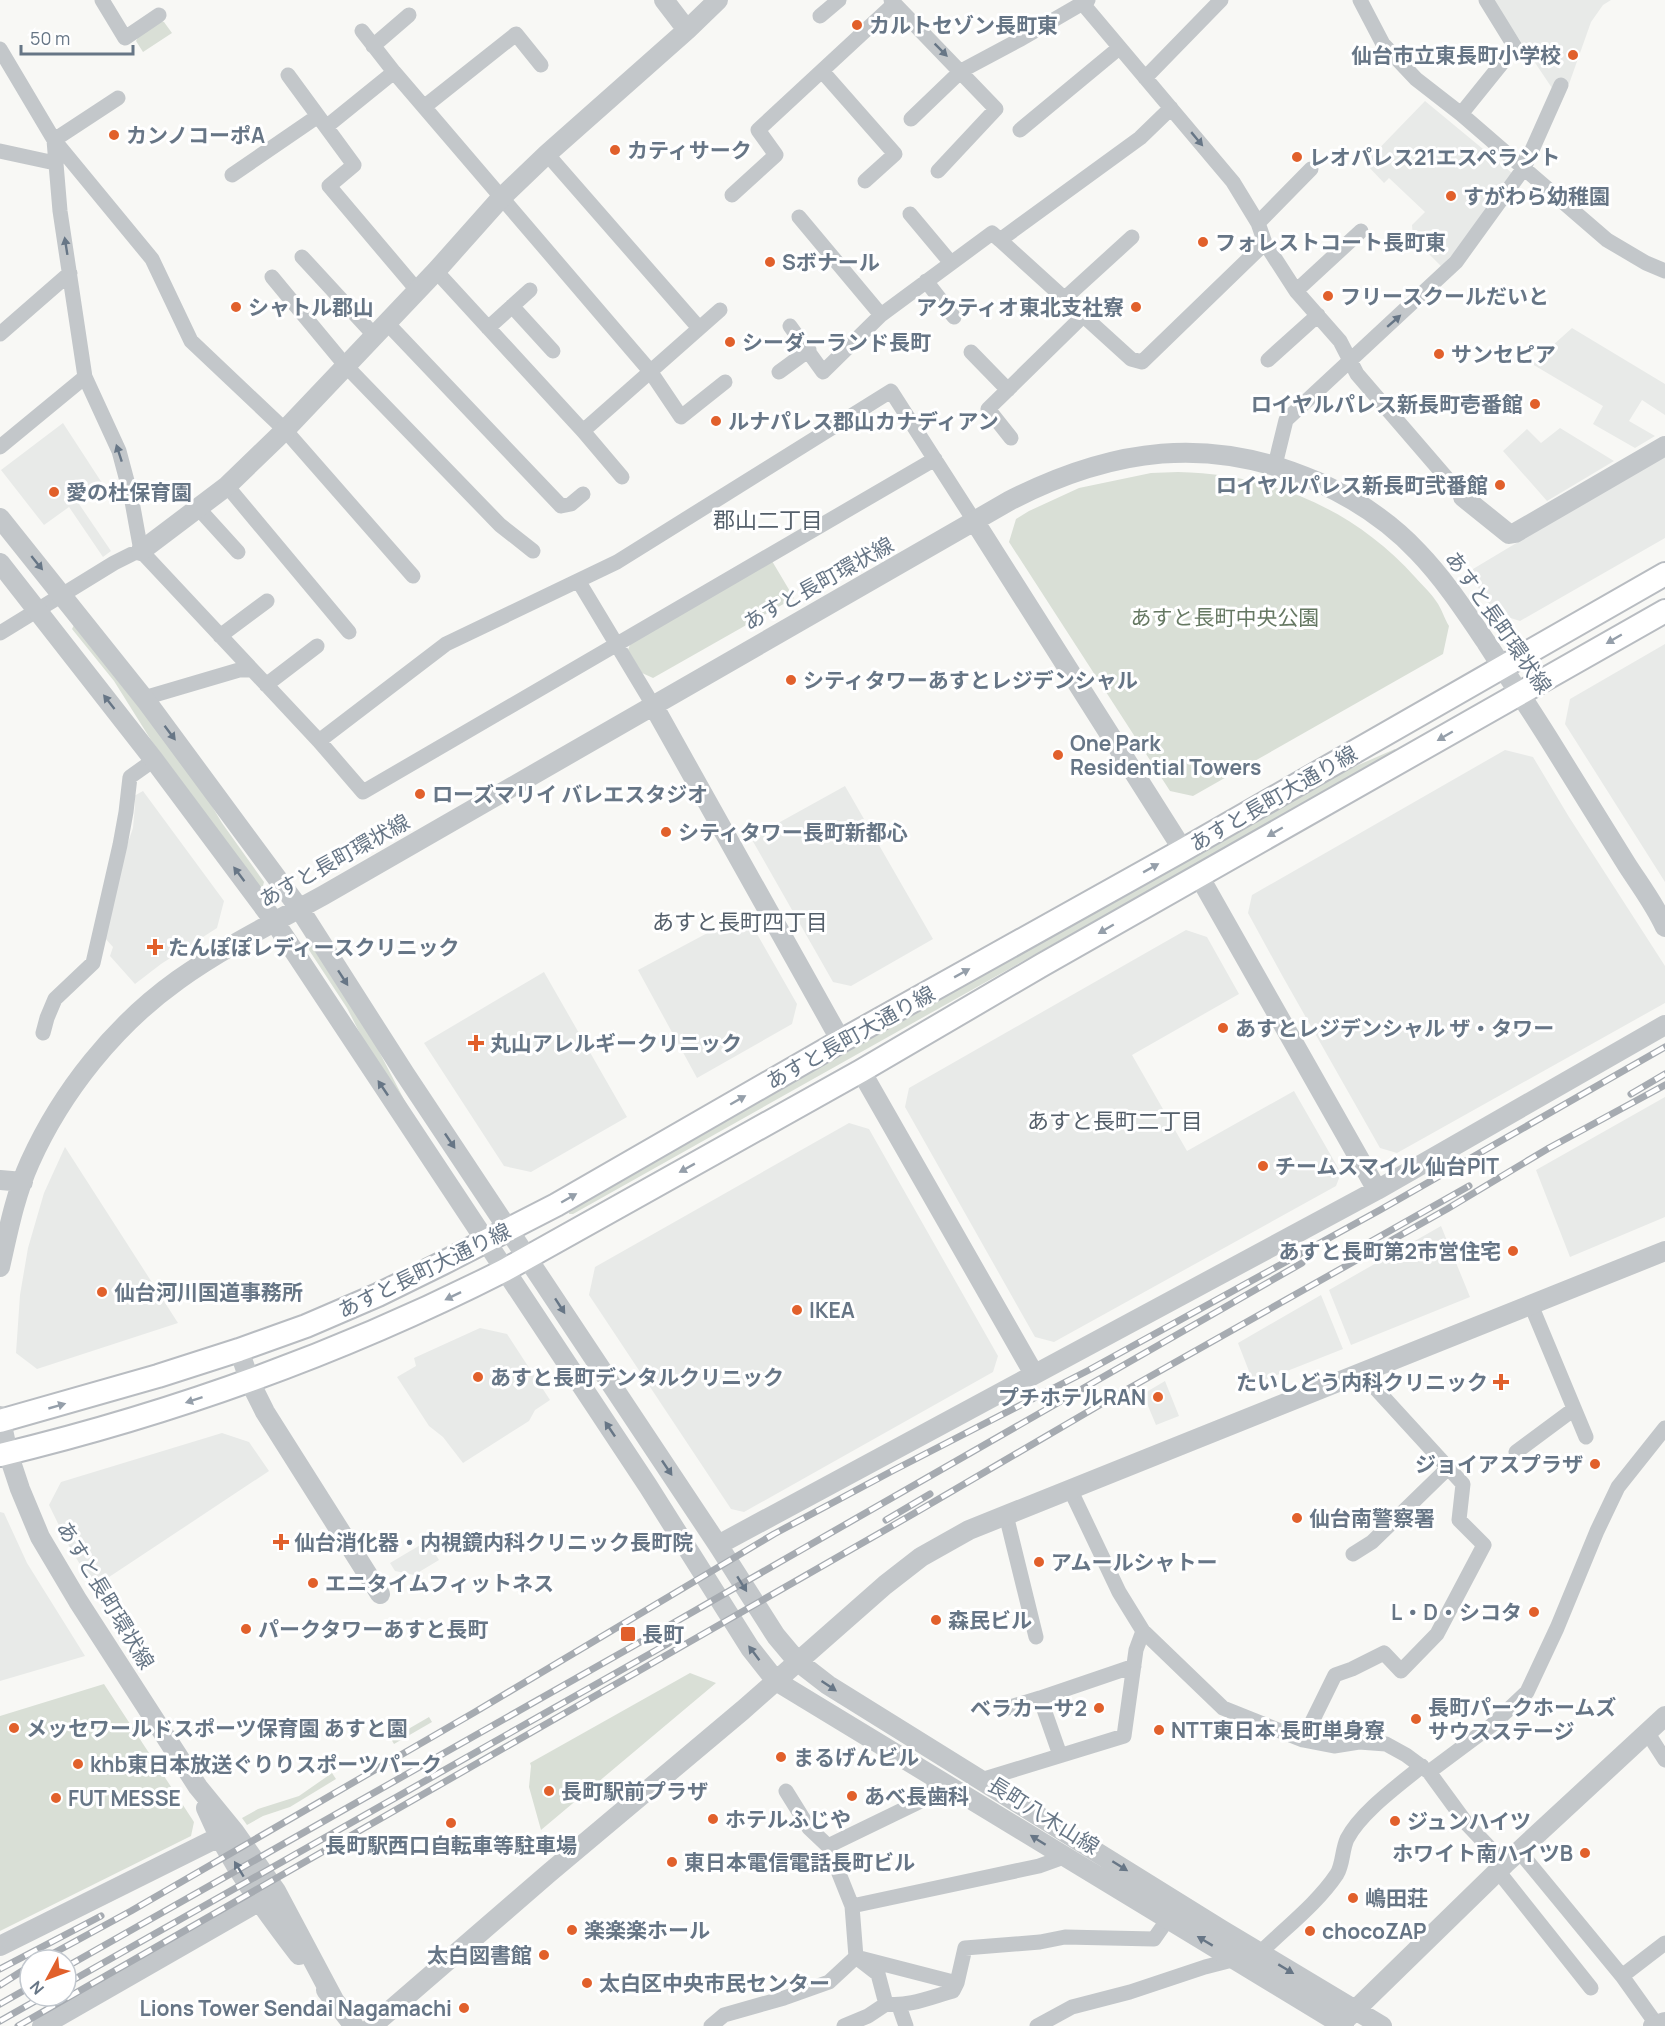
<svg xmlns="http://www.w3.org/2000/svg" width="1665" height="2026" font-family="Manrope,'Noto Sans JP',sans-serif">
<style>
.built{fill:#e8eae8}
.green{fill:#d9dfd6}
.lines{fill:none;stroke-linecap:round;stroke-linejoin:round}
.secondary-casing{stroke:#b8bcc1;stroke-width:26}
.minor{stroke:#c3c7ca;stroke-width:15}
.tertiary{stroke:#c3c7ca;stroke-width:20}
.secondary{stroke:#fff;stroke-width:22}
.rail-casing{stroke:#a6abb1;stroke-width:7}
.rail{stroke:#fff;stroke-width:4.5;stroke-dasharray:14;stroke-linecap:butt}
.oneway{fill:#677686}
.oneway2{fill:#959faa}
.poi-dot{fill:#e1602b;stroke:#fff;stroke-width:2}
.labels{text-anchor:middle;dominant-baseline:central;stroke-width:6;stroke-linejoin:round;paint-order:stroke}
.poi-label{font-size:21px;font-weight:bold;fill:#677686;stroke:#fff;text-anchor:start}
.street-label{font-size:21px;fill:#677686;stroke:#fff}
.park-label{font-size:21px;fill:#657862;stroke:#fff}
.neighbourhood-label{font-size:22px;fill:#55606b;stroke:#fff}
</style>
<rect width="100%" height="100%" fill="#f8f8f5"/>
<!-- built -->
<path class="built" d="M1493 0H1611L1603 5 1591 22 1569 84 1556 79 1552 88Z
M1425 101 1512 173 1457 250 1441 266 1413 238 1412 225 1425 212 1389 178 1384 183 1365 163Z
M1572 328 1665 384V415L1642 400 1629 421 1655 436 1635 448 1593 424 1603 406 1532 364Z
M63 423 102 483 77 501 111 551 103 557 69 507 44 525 1 470Z
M1560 428 1614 461 1547 501 1503 451 1527 429 1541 443Z
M1665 454V538L1520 621 1495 613 1468 572Z
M1665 644V882L1565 724 1570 699Z
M1505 750 1533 757 1569 817 1665 966V1003L1397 1153 1380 1148 1283 977 1248 913 1252 895Z
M845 786 933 939 851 986 833 982 751 838Z
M143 791 224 901 217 928 161 964 135 984 110 956 113 947 104 937 124 854 133 828 135 805 134 796Z
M745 913 797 1004 792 1024 697 1078 638 970Z
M1186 930 1207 937 1239 994 1132 1055 1187 1151 1294 1091 1341 1173 1336 1186 1054 1342 1035 1337 905 1107 909 1088Z
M544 972 627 1117 531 1172 504 1166 424 1043Z
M1665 1097V1217L1570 1257 1536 1170Z
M849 1123 869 1129 998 1356 993 1372 744 1512 731 1509 589 1295 595 1267Z
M65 1147 178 1323 37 1369 16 1353 20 1295 28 1248 44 1193Z
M1441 1226 1470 1297 1351 1345 1329 1290Z
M1321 1295 1343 1349 1254 1384 1238 1343Z
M480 1328 507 1334 550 1400 535 1410 529 1421 463 1463 443 1437 429 1426 397 1377 416 1366 414 1358Z
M1165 1381 1179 1416 1156 1425 1143 1394Z
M222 1433 249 1442 269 1471 94 1587 70 1548 49 1505 61 1482Z
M0 1512 4 1513 27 1563 85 1656 0 1681Z
M427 1541 439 1560 414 1575 395 1571 390 1563Z"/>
<!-- green -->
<path class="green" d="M159 21 164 22 172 33 143 52 136 41 139 35Z
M1178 472C1270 474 1353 508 1415 577 1422 585 1431 593 1436 601 1442 609 1444 618 1449 626L1443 654 1193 796 1170 791 1009 542 1016 519 1029 511 1079 488 1151 473Z
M772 561 794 598 653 678 642 673 628 650 632 639Z
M74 625 188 766 222 823 264 882 263 886 260 887 151 740 114 681 72 629Z
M1395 749 1397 751 573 1214H569V1209L1331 777Z
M312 945 357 1009 410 1111 377 1067 347 1008 309 950V946Z
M690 1673 716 1683 541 1830 529 1787 531 1766 530 1763Z
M104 1684 194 1822 191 1836 0 1931V1716Z
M429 1717 432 1722 394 1744 391 1739Z
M332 1773 336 1779 290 1807 263 1816 247 1825 242 1818 258 1809 299 1796Z"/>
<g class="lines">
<!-- secondary casing -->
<g class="secondary-casing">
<path id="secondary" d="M0 1421 158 1376 239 1350 306 1326 378 1295 443 1263 556 1205 841 1041 1183 850 1665 574
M0 1455C175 1413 344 1352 505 1270L861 1071 1042 965 1665 611"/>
</g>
<!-- minor -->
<path class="minor" d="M102 0 125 38 159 15
M891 0 996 109 938 171
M1360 0 1383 44 1416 79 1461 114 1607 240 1646 263 1665 271
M1083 4 1233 182 1258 223 1265 243 1296 291 1340 341 1357 374 1463 497
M820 16 839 0
M362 31 394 72
M373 46 409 15
M0 49 54 140 152 259 191 341 285 430 413 576
M541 65 516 34 424 107 650 371 681 417 725 382
M822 71 895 154 865 181
M288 75 354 165 329 186 417 290
M1145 78 1221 0
M1171 108 1140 138 1000 240 1131 359 1142 362 1265 243
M1461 114 1515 47 1486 0
M911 119 961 71 1019 40 1088 0
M326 127 394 72 424 107
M1020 130 1119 48
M54 140 60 211 85 377 119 451 131 496 141 551 319 741 363 792 935 459
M54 140 118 98
M0 151 55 163
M547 154 699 328
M232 175 318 116
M732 195 776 155 758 130 894 4
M910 214 951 263
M799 217 881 315
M1258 223 1311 169
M302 257 374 335
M436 271 583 431 622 477
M272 277 345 365 500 525 533 551
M926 281 954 317
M1296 291 1361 231
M1064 299 1132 237
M512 306 553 351
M386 322 561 506 571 504 583 494
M790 326 823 372 881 315 992 233 1000 240
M488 328 530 290
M0 334 70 273
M971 352 1008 390
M1268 360 1318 315
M779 372 809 350
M583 431 720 310
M1011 438 988 409 1083 316
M0 447 85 377
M1275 465 1286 420 1456 262 1524 168 1561 85
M227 486 349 632
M198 508 238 552
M579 582 653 705
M0 633 114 563 132 554 141 551
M220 636 267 601
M266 685 317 646
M144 698 239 670H252
M319 741 446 644 617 562 891 391 975 522
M43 1033 47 1018 55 999 93 963 120 845 126 812 130 777 154 760
M1531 1305 1586 1437
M1516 1452 1574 1409
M1070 1489 1119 1592 1143 1631 1223 1708 1303 1740 1334 1746 1359 1742 1386 1744 1406 1755 1429 1772 1467 1824 1505 1864
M1006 1515 1036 1637
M1353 1554 1372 1542 1448 1468
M1007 1708 1040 1698
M1647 1732 1665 1760
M1303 1740 1335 1675 1352 1669 1384 1653 1401 1671 1437 1634 1484 1545 1459 1520 1463 1484 1377 1390 1369 1371
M1060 1755 1040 1698 1134 1666
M1429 1772 1492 1725 1527 1692 1557 1628 1597 1531 1618 1487 1665 1428
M981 1780 1124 1736 1136 1650 1143 1631
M786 1791 809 1828 828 1846 852 1906 856 1957 878 1974 886 2004
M828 1846 925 1799 940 1779
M1519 1851 1622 1976 1657 2025
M1498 1871 1591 1988
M852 1906 1039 1866 1064 1857
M1260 1953C1285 1928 1317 1904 1337 1874 1343 1864 1342 1850 1347 1839 1361 1812 1399 1785 1422 1766
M1622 1976 1665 1943
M899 2006 906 2026
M711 2026 724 2015 784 1998 829 1982 856 1957 957 1983 965 1948 1040 1942 1065 1937 1154 1939 1168 1919
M844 2026 868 2016 886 2004C909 2007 931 1997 953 1991L957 1983
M1037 2026 1072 2007 1130 1992 1205 1967 1236 1959"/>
<!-- tertiary -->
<path class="tertiary" d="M664 0 687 30
M1463 497 1509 534 1515 533 1665 446
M0 518 147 702 299 908 405 1074 718 1545 776 1636 797 1661 828 1685 1222 1930 1382 2026
M975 522 1183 850
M141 551 227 486 285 430 436 271 501 198 547 154 687 30 718 0
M0 563 154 760 274 921 648 1486 750 1648 776 1681 1344 2026
M653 705 841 1041
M1199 876 1377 1190
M861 1071 1034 1374
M0 1180 23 1182
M0 1267C8 1232 15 1195 30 1162 62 1091 115 1025 178 980 224 947 275 922 324 895L1009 501C1112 448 1210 434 1318 482 1355 499 1390 522 1418 552 1444 579 1465 611 1486 642 1509 678 1533 713 1555 749 1579 787 1603 826 1627 865 1640 885 1655 905 1665 927
M239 1350 250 1382 265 1412 380 1594
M0 1416 8 1453 20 1489 40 1537 78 1601 198 1787 234 1831 276 1891 334 2000
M718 1545 1377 1190 1665 1025
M206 1808C229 1862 264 1909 299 1955
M0 1946 219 1837
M326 1990 354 2026
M1347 2018 1505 1864 1665 1716
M42 2026 258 1902
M372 2026 549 1873 743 1710 885 1585 921 1557 969 1530 1665 1251
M1653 2026 1665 2022"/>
<!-- secondary -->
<use href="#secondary" class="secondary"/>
<!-- rail casing -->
<g class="rail-casing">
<path id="rail" d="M1631 1094 1665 1074
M1370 1242 1469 1186
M886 1520 930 1494
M41 1960 131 1911 475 1712 774 1534 894 1470 1089 1370 1380 1210 1665 1047
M66 1967 635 1645 1302 1263
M0 1969 101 1916
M66 1984 669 1643
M0 1985 30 1966
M0 2004 30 1987
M0 2021 44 1996
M18 2026 913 1514 1103 1403 1447 1209 1549 1148 1665 1085"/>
</g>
<!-- rail -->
<use href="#rail" class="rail"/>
</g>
<!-- one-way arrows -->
<defs><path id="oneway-solid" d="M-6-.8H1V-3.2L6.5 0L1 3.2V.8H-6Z" transform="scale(1.5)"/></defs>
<g class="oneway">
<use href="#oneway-solid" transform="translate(941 50) rotate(45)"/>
<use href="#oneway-solid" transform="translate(1197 139) rotate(50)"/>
<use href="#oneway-solid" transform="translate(66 246) rotate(-99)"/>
<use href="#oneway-solid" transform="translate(1394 321) rotate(-41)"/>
<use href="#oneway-solid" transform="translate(119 453) rotate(-108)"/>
<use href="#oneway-solid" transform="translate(37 563) rotate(51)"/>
<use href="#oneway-solid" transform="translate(109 702) rotate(-128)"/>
<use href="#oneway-solid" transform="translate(170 733) rotate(53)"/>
<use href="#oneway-solid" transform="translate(239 874) rotate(-127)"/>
<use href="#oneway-solid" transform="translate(343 978) rotate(57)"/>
<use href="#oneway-solid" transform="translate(383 1088) rotate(-124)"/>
<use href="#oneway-solid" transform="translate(450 1141) rotate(56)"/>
<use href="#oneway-solid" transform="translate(560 1306) rotate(57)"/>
<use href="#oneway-solid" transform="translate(610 1429) rotate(-124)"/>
<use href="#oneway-solid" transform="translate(667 1468) rotate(56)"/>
<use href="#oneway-solid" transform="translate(742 1584) rotate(58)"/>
<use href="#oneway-solid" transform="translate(754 1653) rotate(-127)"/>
<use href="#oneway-solid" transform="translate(829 1686) rotate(34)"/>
<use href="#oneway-solid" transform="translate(1038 1840) rotate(-148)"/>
<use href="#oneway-solid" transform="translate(1120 1866) rotate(32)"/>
<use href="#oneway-solid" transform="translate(239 1869) rotate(-121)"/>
<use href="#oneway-solid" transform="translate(1205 1941) rotate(-149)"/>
<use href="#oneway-solid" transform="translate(1286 1969) rotate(31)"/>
</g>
<g class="oneway2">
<use href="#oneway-solid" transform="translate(1614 639) rotate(150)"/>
<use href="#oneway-solid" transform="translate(1445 736) rotate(150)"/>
<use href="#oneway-solid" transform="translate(1275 832) rotate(150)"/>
<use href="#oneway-solid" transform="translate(1151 868) rotate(-29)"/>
<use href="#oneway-solid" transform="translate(1106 929) rotate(150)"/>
<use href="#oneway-solid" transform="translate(962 973) rotate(-29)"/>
<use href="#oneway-solid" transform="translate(738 1100) rotate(-30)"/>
<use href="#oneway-solid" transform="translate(687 1168) rotate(151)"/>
<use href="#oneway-solid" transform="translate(569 1198) rotate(-30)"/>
<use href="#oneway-solid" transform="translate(453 1296) rotate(154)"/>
<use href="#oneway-solid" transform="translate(194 1400) rotate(162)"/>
<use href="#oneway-solid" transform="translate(57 1406) rotate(-16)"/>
</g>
<!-- markers -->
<g class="poi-dot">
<circle cx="857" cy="25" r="6"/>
<circle cx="1573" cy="55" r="6"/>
<circle cx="114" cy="135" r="6"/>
<circle cx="615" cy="150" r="6"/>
<circle cx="1297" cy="157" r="6"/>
<circle cx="1451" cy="196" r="6"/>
<circle cx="1203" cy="242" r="6"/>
<circle cx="770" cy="262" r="6"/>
<circle cx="1328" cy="296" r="6"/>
<circle cx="236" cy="307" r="6"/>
<circle cx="1136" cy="307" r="6"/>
<circle cx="730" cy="342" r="6"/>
<circle cx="1439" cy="354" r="6"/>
<circle cx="1535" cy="404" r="6"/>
<circle cx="716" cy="421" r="6"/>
<circle cx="1500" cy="485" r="6"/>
<circle cx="54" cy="492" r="6"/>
<circle cx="791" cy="680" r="6"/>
<circle cx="1058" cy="755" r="6"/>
<circle cx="420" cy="794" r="6"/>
<circle cx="666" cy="832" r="6"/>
<path d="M152 938h6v6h6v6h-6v6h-6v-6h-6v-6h6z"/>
<circle cx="1223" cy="1028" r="6"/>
<path d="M473 1034h6v6h6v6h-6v6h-6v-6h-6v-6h6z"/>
<circle cx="1263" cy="1166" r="6"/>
<circle cx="1513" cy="1251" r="6"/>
<circle cx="102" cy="1292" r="6"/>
<circle cx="797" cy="1310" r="6"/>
<circle cx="478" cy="1377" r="6"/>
<path d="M1498 1373h6v6h6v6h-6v6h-6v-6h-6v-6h6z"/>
<circle cx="1158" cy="1397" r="6"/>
<circle cx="1595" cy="1464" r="6"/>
<circle cx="1297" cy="1518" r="6"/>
<path d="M278 1533h6v6h6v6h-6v6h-6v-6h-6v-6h6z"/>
<circle cx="1039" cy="1562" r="6"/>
<circle cx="313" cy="1583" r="6"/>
<circle cx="1534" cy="1612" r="6"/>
<circle cx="936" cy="1620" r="6"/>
<circle cx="246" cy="1629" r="6"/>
<rect x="620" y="1626" width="16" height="16" rx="3"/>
<circle cx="1099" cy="1708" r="6"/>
<circle cx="1416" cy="1719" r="6"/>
<circle cx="14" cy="1728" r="6"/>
<circle cx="1159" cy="1730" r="6"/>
<circle cx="781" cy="1757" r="6"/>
<circle cx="78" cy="1764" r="6"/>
<circle cx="549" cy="1791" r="6"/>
<circle cx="852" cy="1796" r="6"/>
<circle cx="56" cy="1798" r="6"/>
<circle cx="713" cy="1819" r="6"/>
<circle cx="1395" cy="1821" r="6"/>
<circle cx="451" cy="1823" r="6"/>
<circle cx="1585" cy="1853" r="6"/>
<circle cx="672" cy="1862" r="6"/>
<circle cx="1353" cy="1898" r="6"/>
<circle cx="572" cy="1930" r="6"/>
<circle cx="1310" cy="1931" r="6"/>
<circle cx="544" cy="1955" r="6"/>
<circle cx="587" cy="1983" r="6"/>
<circle cx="464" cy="2008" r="6"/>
</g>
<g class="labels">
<!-- poi labels -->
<g class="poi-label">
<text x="869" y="25">カルトセゾン長町東</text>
<text x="1561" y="55" text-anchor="end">仙台市立東長町小学校</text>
<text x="126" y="135">カンノコーポA</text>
<text x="627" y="150">カティサーク</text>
<text x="1309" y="157">レオパレス21エスペラント</text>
<text x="1463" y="196">すがわら幼稚園</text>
<text x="1215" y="242">フォレストコート長町東</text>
<text x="782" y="262">Sボナール</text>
<text x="1340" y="296">フリースクールだいと</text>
<text x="248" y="307">シャトル郡山</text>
<text x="1124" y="307" text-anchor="end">アクティオ東北支社寮</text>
<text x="742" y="342">シーダーランド長町</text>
<text x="1451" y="354">サンセピア</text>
<text x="1523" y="404" text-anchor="end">ロイヤルパレス新長町壱番館</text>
<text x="728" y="421">ルナパレス郡山カナディアン</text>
<text x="1488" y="485" text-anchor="end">ロイヤルパレス新長町弐番館</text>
<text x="66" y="492">愛の杜保育園</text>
<text x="803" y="680">シティタワーあすとレジデンシャル</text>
<text x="1070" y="743">One Park<tspan x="1070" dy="24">Residential Towers</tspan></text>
<text x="432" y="794">ローズマリイ バレエスタジオ</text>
<text x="678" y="832">シティタワー長町新都心</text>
<text x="168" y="947">たんぽぽレディースクリニック</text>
<text x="1235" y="1028">あすとレジデンシャル ザ・タワー</text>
<text x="490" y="1043">丸山アレルギークリニック</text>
<text x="1275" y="1166">チームスマイル 仙台PIT</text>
<text x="1501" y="1251" text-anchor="end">あすと長町第2市営住宅</text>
<text x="114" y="1292">仙台河川国道事務所</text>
<text x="809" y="1310">IKEA</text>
<text x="490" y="1377">あすと長町デンタルクリニック</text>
<text x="1488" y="1382" text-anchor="end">たいしどう内科クリニック</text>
<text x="1146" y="1397" text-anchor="end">プチホテルRAN</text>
<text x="1583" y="1464" text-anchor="end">ジョイアスプラザ</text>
<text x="1309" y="1518">仙台南警察署</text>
<text x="294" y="1542">仙台消化器・内視鏡内科クリニック長町院</text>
<text x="1051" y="1562">アムールシャトー</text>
<text x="325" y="1583">エニタイムフィットネス</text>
<text x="1522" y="1612" text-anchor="end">L・D・シコタ</text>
<text x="948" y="1620">森民ビル</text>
<text x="258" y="1629">パークタワーあすと長町</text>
<text x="642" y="1634">長町</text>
<text x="1428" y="1707">長町パークホームズ<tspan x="1428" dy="24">サウスステージ</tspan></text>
<text x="1087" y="1708" text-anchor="end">ベラカーサ2</text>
<text x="26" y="1728">メッセワールドスポーツ保育園 あすと園</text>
<text x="1171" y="1730">NTT東日本 長町単身寮</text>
<text x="793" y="1757">まるげんビル</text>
<text x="90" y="1764">khb東日本放送ぐりりスポーツパーク</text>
<text x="561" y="1791">長町駅前プラザ</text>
<text x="864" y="1796">あべ長歯科</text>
<text x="68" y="1798">FUT MESSE</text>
<text x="725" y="1819">ホテルふじや</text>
<text x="1407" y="1821">ジュンハイツ</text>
<text x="451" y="1845" text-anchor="middle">長町駅西口自転車等駐車場</text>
<text x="1573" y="1853" text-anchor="end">ホワイト南ハイツB</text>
<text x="684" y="1862">東日本電信電話長町ビル</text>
<text x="1365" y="1898">嶋田荘</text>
<text x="584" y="1930">楽楽楽ホール</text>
<text x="1322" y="1931">chocoZAP</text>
<text x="532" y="1955" text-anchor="end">太白図書館</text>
<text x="599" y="1983">太白区中央市民センター</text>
<text x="452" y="2008" text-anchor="end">Lions Tower Sendai Nagamachi</text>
</g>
<!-- street labels -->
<g class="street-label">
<text transform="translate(818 583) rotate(-29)">あすと長町環状線</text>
<text transform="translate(1499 622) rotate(55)">あすと長町環状線</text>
<text transform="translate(1273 798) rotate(-30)">あすと長町大通り線</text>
<text transform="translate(334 860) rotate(-29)">あすと長町環状線</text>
<text transform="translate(850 1037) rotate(-29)">あすと長町大通り線</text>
<text transform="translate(424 1270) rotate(-26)">あすと長町大通り線</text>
<text transform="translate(106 1595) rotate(59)">あすと長町環状線</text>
<text transform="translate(1044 1815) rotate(32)">長町八木山線</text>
</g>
<!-- park labels -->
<g class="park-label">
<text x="1225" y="617">あすと長町中央公園</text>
</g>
<!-- neighbourhood labels -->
<g class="neighbourhood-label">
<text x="768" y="520">郡山二丁目</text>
<text x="740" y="922">あすと長町四丁目</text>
<text x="1115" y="1121">あすと長町二丁目</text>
</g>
</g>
<!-- north arrow -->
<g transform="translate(48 1978) rotate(229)"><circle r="28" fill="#ffffff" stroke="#c2c8cf" stroke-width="1.5"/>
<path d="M0-4.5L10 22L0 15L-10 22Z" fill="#e1602b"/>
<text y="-9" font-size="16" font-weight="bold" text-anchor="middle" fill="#677686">N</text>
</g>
<!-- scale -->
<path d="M21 45v9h112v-9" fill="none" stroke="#677686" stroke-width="3"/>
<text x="30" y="45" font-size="18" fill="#677686" stroke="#ffffff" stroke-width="4.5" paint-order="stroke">50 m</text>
</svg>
